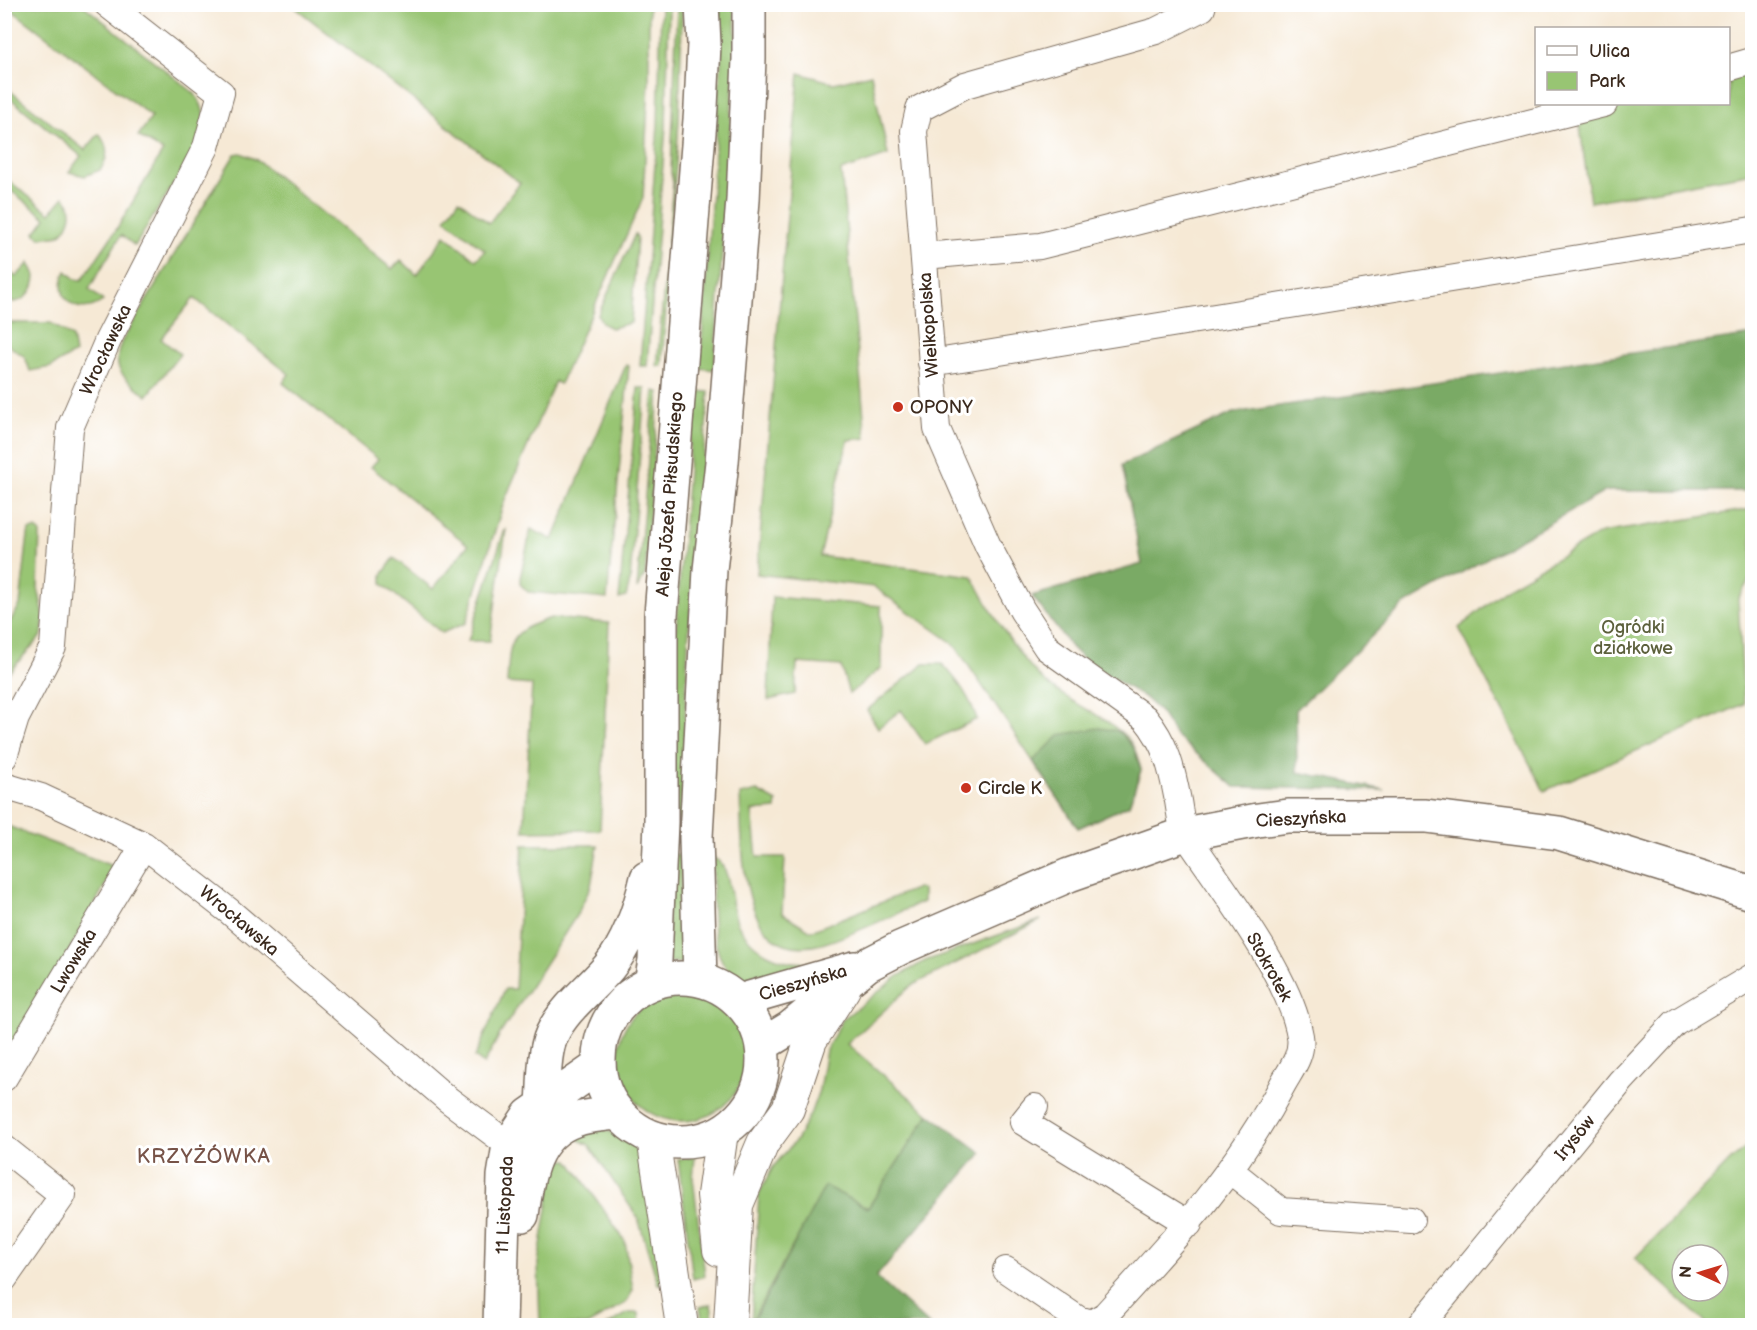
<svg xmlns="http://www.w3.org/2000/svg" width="1757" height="1330" font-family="'Balsamiq Sans',sans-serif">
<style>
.green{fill:#98c573;stroke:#6a7848;stroke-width:1.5;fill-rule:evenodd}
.forest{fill:#7aaa65;stroke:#5a6a42;stroke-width:1.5}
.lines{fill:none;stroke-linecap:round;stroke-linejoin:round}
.minor-casing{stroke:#7c6d5e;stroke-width:28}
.tertiary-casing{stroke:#7c6d5e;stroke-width:34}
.secondary-casing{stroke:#7c6d5e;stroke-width:36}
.minor{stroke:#fff;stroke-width:26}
.tertiary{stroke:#fff;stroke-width:32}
.secondary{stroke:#fff;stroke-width:33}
.poi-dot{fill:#c8321e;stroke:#fff;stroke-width:2}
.labels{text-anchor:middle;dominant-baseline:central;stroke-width:6;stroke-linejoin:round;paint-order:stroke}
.street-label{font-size:18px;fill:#3b2a1e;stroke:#fff}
.poi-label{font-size:18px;fill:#3b2a1e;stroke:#fff;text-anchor:start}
.park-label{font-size:18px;fill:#5c603c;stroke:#fff}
.neighbourhood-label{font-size:20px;letter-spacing:1.5px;fill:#775348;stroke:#fff}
</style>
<rect width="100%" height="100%" fill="#fff"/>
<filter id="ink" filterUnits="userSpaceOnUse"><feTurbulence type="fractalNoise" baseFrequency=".0167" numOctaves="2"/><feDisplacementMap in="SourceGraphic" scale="12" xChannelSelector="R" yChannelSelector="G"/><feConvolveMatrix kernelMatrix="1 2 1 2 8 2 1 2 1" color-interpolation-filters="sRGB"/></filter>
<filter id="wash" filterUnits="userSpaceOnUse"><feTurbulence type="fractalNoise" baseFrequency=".008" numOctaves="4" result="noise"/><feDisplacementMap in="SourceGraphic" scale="24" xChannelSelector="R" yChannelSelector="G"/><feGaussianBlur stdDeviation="1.35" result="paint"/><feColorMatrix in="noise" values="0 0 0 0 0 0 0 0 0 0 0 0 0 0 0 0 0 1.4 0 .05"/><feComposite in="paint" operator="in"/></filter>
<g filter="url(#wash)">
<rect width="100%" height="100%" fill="#f6e9d5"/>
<!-- green -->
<path class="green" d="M5 5H83L194 93C206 108 206 122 201 140L135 246 121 235 89 289 103 301C78 319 52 298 66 271L75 279 82 280 116 230 163 151 138 136 152 117Z
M292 5H649V81L643 198 560 384 555 381 504 502 466 623 442 633 382 584V575L394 558 433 589 468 545 371 467 378 459 283 383 289 374 194 298 161 339 180 354 147 396C125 377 109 372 122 341L235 154 241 153 257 160 392 269 401 260 417 275 445 235 476 260 485 250 445 219 459 200 489 223 520 183Z
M661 5H669V9L666 126 647 366H640L658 124Z
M677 5H681L682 15 679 120 662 366H657L673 183 671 173Z
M720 5H735L736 43 714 370 700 368 721 61Z
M1752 64V173L1590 202 1578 111 1606 104H1728L1729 70Z
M799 73 834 83 871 74 888 155 841 171 866 438 848 440 820 556 972 576C991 611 1013 650 1042 679 1067 703 1107 715 1129 740 1136 748 1138 760 1141 770L1129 805 1078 828 954 644 874 587 757 574Z
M4 86 85 150 99 134C109 147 109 157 100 170L85 176 69 172 81 156 5 94Z
M4 177 50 213 64 197C76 209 71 224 60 235L40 238 35 233 46 218 5 186Z
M635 234 637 237 631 323 611 328 603 324 598 315Z
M29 263 35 275C35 292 22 306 5 301V289L11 281 5 276V268L16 277Z
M5 323H51L72 337 75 353 51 367 30 371 25 357 5 343Z
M626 365 629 366 607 599 528 592 520 584V578L531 529 553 540Z
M638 388H645L630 581 626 597 619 599Z
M654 391 659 392 645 574 637 589Z
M694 391 709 392 688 642 681 820 669 819V723Z
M1752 509V575L1738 599 1744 704 1544 791 1459 628 1509 586 1601 533Z
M36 529 40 532 38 588 44 616 42 635 5 677V630L20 605 28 535 29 530Z
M506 530 490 641H468L504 532Z
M772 597 881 606V668L849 694 841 666 797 663 795 694 768 700Z
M551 618 609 623 600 830 524 831 532 685 507 683C510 641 507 632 551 618Z
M924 664H942C958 680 970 698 977 719L925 744 901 710 878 728 867 710Z
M757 791 777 802 776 809 752 811 757 857H785L782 913 811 931 917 888 923 890V902C890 916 856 934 822 944 736 967 743 846 740 795Z
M5 825 115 867 5 1067Z
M523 845H598L591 886 578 913 500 1034 484 1064 475 1057 505 989H515Z
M668 854 681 855V931L685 963 668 962Z
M713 858C733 864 729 907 738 924 757 958 791 968 826 960 809 966 792 977 774 981 699 997 714 904 713 858Z
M1041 920 911 986 847 1044 929 1114 868 1208 825 1187 751 1322 759 1194 773 1167 797 1139 811 1112 819 1090 826 1050 843 1019 897 977 925 961Z
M618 1057a64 64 0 1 1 128 0a64 64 0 1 1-128 0Z
M603 1129 630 1140 643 1153 665 1284H658L638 1218 589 1145 573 1137Z
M1752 1143V1325H1708L1635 1258 1731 1160ZM1682 1255H1718V1291H1682Z
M695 1157 693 1178 705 1276 693 1279 678 1159Z
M569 1160 625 1241 633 1290 626 1303 587 1325H540L538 1263 555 1161Z
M711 1304 714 1325H703L700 1307Z
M628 1313H639L640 1325H608Z"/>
<!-- forest -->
<path class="forest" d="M1752 335V491H1606L1404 605 1296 710 1297 772 1385 790 1235 787 1175 735 1161 713 1144 697 1086 662 1071 647 1032 596 1142 564 1122 465 1233 413Z
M1099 728 1118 731 1134 748 1141 770 1129 805 1078 828 1033 761 1060 735Z
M929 1114 982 1153 876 1277 929 1325H751L825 1186 868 1208Z"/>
</g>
<g filter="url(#ink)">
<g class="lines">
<!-- minor casing -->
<g class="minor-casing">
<path id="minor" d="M1728 68 1752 61
M924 256 1040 246 1604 104
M931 363 1752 230
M4 757 16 718 53 647 70 428 108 340 206 147 221 93 107 4
M4 786 41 797 144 845 229 911 446 1098 509 1145
M4 1078 144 845
M1035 1107 1023 1122 1189 1224
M4 1148 63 1195 4 1279
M1231 1171 1281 1211 1411 1220
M1006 1270 1078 1319 1092 1323 1105 1315C1174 1240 1236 1174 1284 1082 1292 1068 1303 1054 1300 1036 1290 975 1222 889 1187 836 1181 827 1180 812 1178 801 1172 769 1166 743 1145 718L1047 648 1022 610 988 546 937 429 914 131 919 109 965 85 1156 31 1202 8 1203 4
M1420 1326 1621 1081 1675 1023 1752 977"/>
</g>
<!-- tertiary casing -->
<g class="tertiary-casing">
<path id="tertiary" d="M653 1138 682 1326
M719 1250 713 1195 722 1132
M730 1323 737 1205 763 1143 788 1109 811 1040 844 989"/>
</g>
<!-- secondary casing -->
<g class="secondary-casing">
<path id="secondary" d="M599 1060a82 82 0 1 1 164 0a82 82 0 1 1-164 0Z
M700 980 696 837 710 570 722 462 743 200 749 59V4
M651 983 655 960 661 822V615L701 107 704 44 702 4
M739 1001 854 968
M762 1045 790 1028 867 965 900 948 1069 875 1123 856 1185 834 1258 820 1288 816H1426L1559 833 1752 893
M543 1103C545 1082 543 1054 552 1034 564 1008 591 989 609 967 629 942 640 909 647 878
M522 1215C527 1177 533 1134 575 1120 588 1115 603 1115 617 1113
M500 1326 504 1176 509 1145 529 1115 599 1066"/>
</g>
<!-- minor -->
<use href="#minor" class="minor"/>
<!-- tertiary -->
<use href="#tertiary" class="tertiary"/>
<!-- secondary -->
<use href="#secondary" class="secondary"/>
</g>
</g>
<!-- markers -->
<g class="poi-dot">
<circle cx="898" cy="407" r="6"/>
<circle cx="966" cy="788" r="6"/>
</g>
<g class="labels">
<!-- street labels -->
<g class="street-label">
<text transform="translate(929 325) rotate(-94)">Wielkopolska</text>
<text transform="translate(106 350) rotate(-65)">Wrocławska</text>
<text transform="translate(670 494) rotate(-86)">Aleja Józefa Piłsudskiego</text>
<text transform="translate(1301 819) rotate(-3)">Cieszyńska</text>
<text transform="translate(239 921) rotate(40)">Wrocławska</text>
<text transform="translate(74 961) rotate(-59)">Lwowska</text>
<text transform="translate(1269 967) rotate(61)">Stokrotek</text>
<text transform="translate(803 983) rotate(-16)">Cieszyńska</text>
<text transform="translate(1575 1138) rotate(-51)">Irysów</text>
<text transform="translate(505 1205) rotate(-87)">11 Listopada</text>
</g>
<!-- poi labels -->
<g class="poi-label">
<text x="910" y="407">OPONY</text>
<text x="978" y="788">Circle K</text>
</g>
<!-- park labels -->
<g class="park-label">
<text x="1633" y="627">Ogródki<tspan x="1633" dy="21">działkowe</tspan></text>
</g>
<!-- neighbourhood labels -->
<g class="neighbourhood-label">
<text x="204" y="1157">KRZYŻÓWKA</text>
</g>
</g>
<!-- margin -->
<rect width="1757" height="1330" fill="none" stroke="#fff" stroke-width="24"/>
<!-- legend -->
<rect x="1535" y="27" width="195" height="78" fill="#ffffff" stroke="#b1aaa5" stroke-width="1.5"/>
<rect x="1547" y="46" width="30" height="9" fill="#ffffff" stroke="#b1aaa5" stroke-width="1.5"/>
<text x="1589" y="57" font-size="18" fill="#3b2a1e">Ulica</text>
<rect x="1547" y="72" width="30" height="18" fill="#98c573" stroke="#b1aaa5" stroke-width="1.5"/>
<text x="1589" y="87" font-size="18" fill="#3b2a1e">Park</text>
<!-- north arrow -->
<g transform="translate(1700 1273) rotate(274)"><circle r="28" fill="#ffffff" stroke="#b1aaa5" stroke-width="1.5"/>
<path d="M0-4.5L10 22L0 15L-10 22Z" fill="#c8321e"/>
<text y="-9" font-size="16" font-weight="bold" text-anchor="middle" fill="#3b2a1e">N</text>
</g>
</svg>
